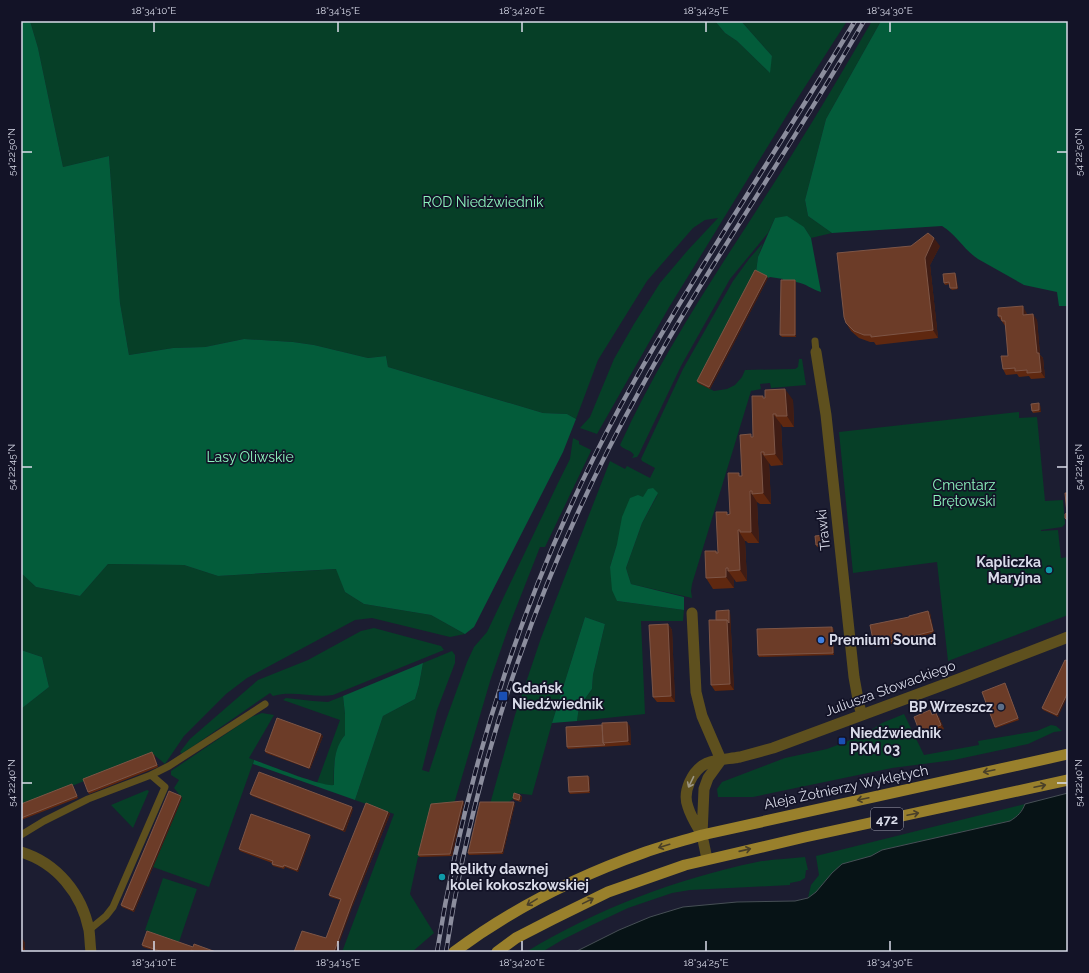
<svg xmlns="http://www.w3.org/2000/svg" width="1089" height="973" font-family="Raleway,sans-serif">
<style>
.green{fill:#063f27}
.forest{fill:#035c3a}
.water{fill:#071316;stroke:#464f55}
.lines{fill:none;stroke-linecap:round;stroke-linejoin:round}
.service{stroke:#5e501e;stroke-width:7}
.minor{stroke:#5e501e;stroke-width:11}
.primary{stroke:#99802c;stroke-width:11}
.rail-casing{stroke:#8c8e9e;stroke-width:4.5}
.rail{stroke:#131327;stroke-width:3;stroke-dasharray:9;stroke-linecap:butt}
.wall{fill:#5f2810}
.shaded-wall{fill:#3f1c14}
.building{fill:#6c3c28;stroke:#7d5546}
.oneway{stroke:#493f29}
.oneway2{stroke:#9c9684}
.ticks{fill:none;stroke:#d9dbe9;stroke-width:1.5}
.culture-dot{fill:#0f9aa8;stroke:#131327;stroke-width:1.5}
.shop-dot{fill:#3f7fe0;stroke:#131327;stroke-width:1.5}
.transit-dot{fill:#1a4fb4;stroke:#131327;stroke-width:1.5}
.service-dot{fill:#5c6f8a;stroke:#131327;stroke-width:1.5}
.labels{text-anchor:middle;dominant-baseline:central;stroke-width:3.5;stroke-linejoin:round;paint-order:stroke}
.shield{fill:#131327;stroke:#9e9faf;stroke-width:1}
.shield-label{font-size:13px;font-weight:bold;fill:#d9dbe9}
.park-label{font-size:14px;fill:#8df5be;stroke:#131327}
.street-label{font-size:14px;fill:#d9dbe9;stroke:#131327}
.poi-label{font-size:14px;font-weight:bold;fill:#d9dbe9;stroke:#131327;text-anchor:start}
.neatline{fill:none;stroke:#d9dbe9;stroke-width:1.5}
.ticks-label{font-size:10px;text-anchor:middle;fill:#d9dbe9}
</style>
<rect width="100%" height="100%" fill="#1c1d31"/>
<!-- green -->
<path class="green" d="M30 21H715L725 33 737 41 769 72 772 56 741 21H847L792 107 668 309 597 434 580 428 590 417 614 359 634 324 660 283 688 250 718 218 705 220 693 228 647 281 598 360 576 419 567 414 543 413 388 367 386 356 368 358 314 345 293 342 244 339 205 347 173 348 129 355 120 303 109 156 63 167 38 48Z
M872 21H881L826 119 805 200 808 216 832 233 811 238 804 227 775 218 768 233 730 279 681 366 639 454 637 457 632 458 634 455C630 449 623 450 620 445 667 342 733 249 793 153 820 110 846 65 872 21Z
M763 243 758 257 756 272 698 383 714 391 727 389 735 385 742 377 745 370 795 369 798 367 799 359H802L806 385 771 388 770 383 760 384 761 389 751 391 692 584 691 591 692 598 631 584 626 568 642 523 658 494 617 544 610 567 617 601 684 610 683 621H641L645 714 577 721 579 707 592 689 593 675 605 624 585 617 552 723 532 795 514 793 513 799 506 804H490L515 715 541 638 610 461 625 469 627 466 650 478 655 468 642 461 641 459 683 369 733 281 749 259Z
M1019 412V418L1037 417 1045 501 1063 500 1065 524 1062 527 1041 530V531L1058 530 1061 558 1068 557V615L948 661 937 562 853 573 839 432Z
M573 438 579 441V444L591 450 590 453 545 547H540L509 626 491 678 454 804 420 857H418L410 894 434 933 412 952H342L394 814 355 800 383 716 415 699 419 685 423 663 452 651 455 655V663L437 710 422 770 429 772 447 717 467 662 474 647 487 632 558 483 570 459Z
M108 564 184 565 218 576 337 569 345 592 364 604 431 615 465 634 450 637 372 618 355 620 247 678 226 694 184 736 165 764 153 754 21 806V709L49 687 42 657 21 650V573L36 587 80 596Z
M374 628 441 646 444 650 333 695C313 698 292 690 273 696L270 693 182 754 180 752 190 739 258 680 308 660 361 631Z
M343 696 345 714V735C334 749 333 768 334 785L330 786 317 783 340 720 283 700 286 698 313 701 328 702Z
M262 713 274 715 249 758 254 760 209 887 153 867 182 798 174 788 179 780 171 775V771L251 717Z
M904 714 924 755 979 745 978 741 1037 731 1051 725 1056 726 1062 731 1054 732 1028 744 954 760 892 768 753 797H718L717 789 722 782 785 758 827 749 864 735 882 723Z
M147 790 149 791 133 828 111 805Z
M1025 804C1022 812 1018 816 1010 821L882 850 871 856 858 860 824 884 816 892 808 898 811 885 819 875 816 856Z
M805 857 808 870H806L805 878 800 881 790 883V885L690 890 672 893 628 908 592 925 562 940 542 952H526C597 909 676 879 757 862 773 859 789 859 805 857Z
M163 878 197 889 179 942 145 930Z"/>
<!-- forest -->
<path class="forest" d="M21 21H30L38 48 63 167 109 156 120 303 129 355 173 348 205 347 244 339 293 342 314 345 368 358 386 356 388 367 543 413 567 414 576 419 563 452 474 627 465 634 431 615 364 604 345 592 336 569 218 576 184 565 108 564 80 596 36 587 21 573Z
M715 21H741L772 56 770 73 737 41 725 33Z
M881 21H1068V306H1059L1057 292 1024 285 978 259C964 250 956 234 942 226L832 233 808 216 805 200 826 119Z
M787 216 804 227 811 238 821 292C813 290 805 283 796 282 792 281 787 282 783 282V279L770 277 768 278 756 272 758 257 775 218Z
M653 488 658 493 642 523 626 568 631 584 684 597V610L617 601 612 590 610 567 617 544 622 517 630 498 638 495 643 497 648 489Z
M585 617 605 624 593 675 592 689 579 707 577 721 552 723Z
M21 650 42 657 49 687 21 709Z
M423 663 419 685 415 699 383 716 355 800 253 764 254 760C269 765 322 787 334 785 334 767 333 749 345 735V714L343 696Z"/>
<!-- water -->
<path class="water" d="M1068 793V952H575L619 930 650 917 683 907 737 902 795 901 808 898 816 892 832 873 842 864 871 856 882 850 1010 821C1018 816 1022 812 1025 804Z"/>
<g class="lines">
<!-- service -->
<path class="service" d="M815 341 816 352
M151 775 169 766 265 704
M21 835 44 821 88 799 151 775 165 787 113 907 106 916 89 930"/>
<!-- minor -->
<path class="minor" d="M816 352 826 415 854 677 859 705 862 715
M692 613 696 692 702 716 721 760
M702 835C697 826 691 817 688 807 682 792 692 770 707 763 717 759 730 759 740 757 751 754 762 751 773 748L959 679 1068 637
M21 852C57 863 82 894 89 930 90 937 90 945 91 952
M707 859 702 835 704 789 708 778 721 760"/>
<!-- primary -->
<path class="primary" d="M454 952C512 909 575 877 643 853 662 846 682 841 702 835L1068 754
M497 952 516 938 553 919 608 892 685 865 805 837 1068 780"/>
<!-- rail casing -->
<g class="rail-casing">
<path id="rail" d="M437 952C467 762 529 575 621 405 693 274 778 150 855 21
M446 952C475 755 544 562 641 388 710 262 793 145 864 21"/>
</g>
<!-- rail -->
<use href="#rail" class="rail"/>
</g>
<!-- wall -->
<path class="wall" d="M940 246 930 265 938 338 876 345 874 342H870L859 338 851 331 846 323Z
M956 275 958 289 952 290 950 288V284L945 285 944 283Z
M768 278 710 389 698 383 697 381Z
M795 280 796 282V337H782L780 335Z
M1026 312 1027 315 1037 320 1040 355 1043 358 1045 378 1031 379 1029 376 1019 377 1017 374 1006 375 1003 369 1008 356 1006 327 998 316Z
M765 398 793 400 794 427H783L781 424 783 465 771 466 769 463 771 504H760L757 502 759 543H748L746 541H745L747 581 736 582 734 579V588L713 589 706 578 716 551 718 553 729 515 730 514Z
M1040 405 1041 412 1033 413 1032 411Z
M824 535 825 537 826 546 817 547 816 545Z
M928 611 930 613 934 633 915 638V639L876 647 874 645 909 617Z
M730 612 734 690 715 691 711 685 716 620Z
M668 624 672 630 675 702H657L653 697Z
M834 629V655L759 657 758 655Z
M1065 660 1058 717 1043 710 1042 708Z
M1006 685 1019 720 996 728 995 727Z
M933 715 939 717 944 729 933 733 934 736 926 739 924 736 923 737 920 733Z
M630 726 631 745 568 749 567 747Z
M323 736 310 769 266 753 265 751Z
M154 754 158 767 89 794 88 792Z
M588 776 590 778V793L570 794 569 792Z
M73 786 78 798 21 820V804Z
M250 794 353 809 345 832 252 796Z
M520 795 522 797 521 802 514 800 513 798Z
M182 798 134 912 122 907 121 905Z
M463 801 464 803 452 856 420 857 418 855Z
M515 804 503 854 469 855 468 853Z
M388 812 390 814 353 905 326 938 340 900 330 897 329 895Z
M311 837 298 872 285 867 284 869 273 866 272 864V863L240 851 239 849Z
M21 937 25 943V950H21Z
M142 945 193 947 216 952H159L143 947Z"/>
<!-- shaded-wall -->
<path class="shaded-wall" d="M934 238 940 246 930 265 938 338 933 330 925 258Z
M955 273 956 275 958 289 957 288Z
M767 276 768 278 710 389 709 387Z
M795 280 796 282V337L795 335Z
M1023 306 1026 312 1027 321 1023 315Z
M1033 314 1037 320 1040 355 1043 358 1045 378 1041 372 1037 353Z
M785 389 793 400 794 427 787 416Z
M1039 403 1040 405 1041 412 1039 410Z
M773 414 781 424 783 465 775 454Z
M761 452 769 463 771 504 763 493Z
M750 491 757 502 759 543 751 532Z
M738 530 745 541 747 581 740 570Z
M824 535 825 537 826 546 825 544Z
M726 568 734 579V588L726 577Z
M729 610 730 612 734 690 730 684 727 620Z
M928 611 930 613 934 633 933 631Z
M668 624 672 630 675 702 671 696Z
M832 627 834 629V655L833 653Z
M1068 692V696L1058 717 1057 715Z
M936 713 939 717 944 729 941 725Z
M627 722 630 726 631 745 628 741Z
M321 734 323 736 310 769 309 768Z
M588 776 590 778V793L589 791Z
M520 795 522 797 521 802 519 800Z
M181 796 182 798 134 912 133 910Z
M463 801 464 803 452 856 450 854Z
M514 802 515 804 503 854 502 852Z
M352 807 353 809 345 832 343 830Z
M388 812 390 814 353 905 336 952H334L352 903Z
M310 835 311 837 298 872 297 870Z
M21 910 22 911V918L21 917Z
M21 937 25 943V950L21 944Z"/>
<!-- building -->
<path class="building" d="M928 233 934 238 925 258 933 330 871 337V335H864L854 331 846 323 844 317 837 253 911 246Z
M755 270 767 276 709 387 697 381Z
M955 273 957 288H950L949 282 944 283 943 274Z
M781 280H795V335H780Z
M1023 306V315L1033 314 1037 353H1039L1041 372 1027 373V370L1015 371V368L1003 369 1001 356H1008L1005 321H1002L1001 316H998V308Z
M785 389 787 416H776V414H773L775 454 764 455V452H761L763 493 752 494V491H750L751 532H740V530H738L740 570 728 571V568H726V577L706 578 705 551H716V553H718L716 512H727V515L730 514 728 473H739V476H742L740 435 751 434V437H753L752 396H763V398H765V390Z
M1039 403V410L1032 411 1031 404Z
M1065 493H1068V521L1065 518V514L1067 513Z
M824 535 825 544 816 545 815 536Z
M729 610V623L727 620H716V611Z
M928 611 933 631 914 636V637L874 645 870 625 909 617V616Z
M709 620H727L730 684 711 685Z
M668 624 671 696 653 697 649 625Z
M832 627 833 653 758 655 757 629Z
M1065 660 1068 661V692L1057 715 1042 708Z
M1005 683 1018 718 995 727 982 692Z
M930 710 932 715 936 713 941 725 931 729 932 732 924 736 922 732 920 733 914 717Z
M277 718 321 734 309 768 265 751Z
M627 722 628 741 603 743 602 723Z
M602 725 603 743 605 745 567 747 566 727Z
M152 752 157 765 88 792 83 779Z
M259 772 352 807 343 830 250 794Z
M588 776 589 791 569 792 568 777Z
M72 784 77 796 21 818V804Z
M169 791 181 796 133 910 121 905Z
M514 793 520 795 519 800 513 798Z
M463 801 450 854 418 855 431 804Z
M480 802H514L502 852 468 853Z
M366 803 388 812 352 903 334 952H294L302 931 326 938 341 899 329 895Z
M251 814 310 835 297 870 284 865 283 867 272 864 273 861 239 849Z
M147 931 193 947 194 944 216 952H196L191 950V952H163L142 945Z"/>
<!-- one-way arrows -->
<defs><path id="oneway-shaft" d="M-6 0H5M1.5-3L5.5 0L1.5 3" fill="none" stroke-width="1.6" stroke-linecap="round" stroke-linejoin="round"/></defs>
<g class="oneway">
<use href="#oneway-shaft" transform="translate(989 771) rotate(168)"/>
<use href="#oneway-shaft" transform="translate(1040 786) rotate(-12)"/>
<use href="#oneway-shaft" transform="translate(863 799) rotate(168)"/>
<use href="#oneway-shaft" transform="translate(913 814) rotate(-12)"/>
<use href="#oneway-shaft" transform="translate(664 846) rotate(163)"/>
<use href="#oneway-shaft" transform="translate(745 850) rotate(-13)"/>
<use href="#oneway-shaft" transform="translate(588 901) rotate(-26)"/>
<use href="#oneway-shaft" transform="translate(532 902) rotate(149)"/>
</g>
<use class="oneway2" href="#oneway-shaft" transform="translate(691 782) rotate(116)"/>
<!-- ticks -->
<path class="ticks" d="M154 22V32M338 22V32M522 22V32M706 22V32M890 22V32M22 152H32M1057 152H1067M22 467H32M1057 467H1067M22 783H32M1057 783H1067M154 941V951M338 941V951M522 941V951M706 941V951M890 941V951"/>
<!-- markers -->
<g class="culture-dot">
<circle cx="1049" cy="570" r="4"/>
<circle cx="442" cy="877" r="4"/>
</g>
<circle class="shop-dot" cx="821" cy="640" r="4"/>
<g class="transit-dot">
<rect x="498" y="691" width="10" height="10" rx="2"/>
<rect x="838" y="737" width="8" height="8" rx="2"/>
</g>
<circle class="service-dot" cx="1001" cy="707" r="4"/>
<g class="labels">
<!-- shield labels -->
<rect class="shield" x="871" y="808" width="32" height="22" rx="3"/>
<g class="shield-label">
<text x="887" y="819">472</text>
</g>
<!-- park labels -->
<g class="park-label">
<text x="483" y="202">ROD Niedźwiednik</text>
<text x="250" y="457">Lasy Oliwskie</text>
<text x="964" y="485">Cmentarz<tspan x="964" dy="16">Brętowski</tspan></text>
</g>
<!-- street labels -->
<g class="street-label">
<text transform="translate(823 530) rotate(-96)">Trawki</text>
<text transform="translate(890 688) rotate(-20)">Juliusza Słowackiego</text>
<text transform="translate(846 787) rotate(-12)">Aleja Żołnierzy Wyklętych</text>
</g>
<!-- poi labels -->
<g class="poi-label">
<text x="1041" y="562" text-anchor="end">Kapliczka<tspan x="1041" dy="16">Maryjna</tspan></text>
<text x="829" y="640">Premium Sound</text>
<text x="512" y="688">Gdańsk<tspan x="512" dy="16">Niedźwiednik</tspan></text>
<text x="993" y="707" text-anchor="end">BP Wrzeszcz</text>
<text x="850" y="733">Niedźwiednik<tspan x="850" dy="16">PKM 03</tspan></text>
<text x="450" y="869">Relikty dawnej<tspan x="450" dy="16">kolei kokoszkowskiej</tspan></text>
</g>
</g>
<!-- border -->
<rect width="1089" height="973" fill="none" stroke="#131327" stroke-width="44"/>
<rect x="22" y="22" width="1045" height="929" class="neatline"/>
<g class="ticks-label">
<text x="154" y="14">18°34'10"E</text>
<text x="338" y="14">18°34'15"E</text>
<text x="522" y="14">18°34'20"E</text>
<text x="706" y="14">18°34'25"E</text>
<text x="890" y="14">18°34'30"E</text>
<text transform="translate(11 152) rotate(-90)" y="4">54°22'50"N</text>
<text transform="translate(1078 152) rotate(-90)" y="4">54°22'50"N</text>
<text transform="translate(11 467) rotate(-90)" y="4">54°22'45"N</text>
<text transform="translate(1078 467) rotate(-90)" y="4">54°22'45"N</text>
<text transform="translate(11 783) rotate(-90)" y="4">54°22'40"N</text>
<text transform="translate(1078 783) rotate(-90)" y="4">54°22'40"N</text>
<text x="154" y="966">18°34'10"E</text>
<text x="338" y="966">18°34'15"E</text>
<text x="522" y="966">18°34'20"E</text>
<text x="706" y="966">18°34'25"E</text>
<text x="890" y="966">18°34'30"E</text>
</g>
</svg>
